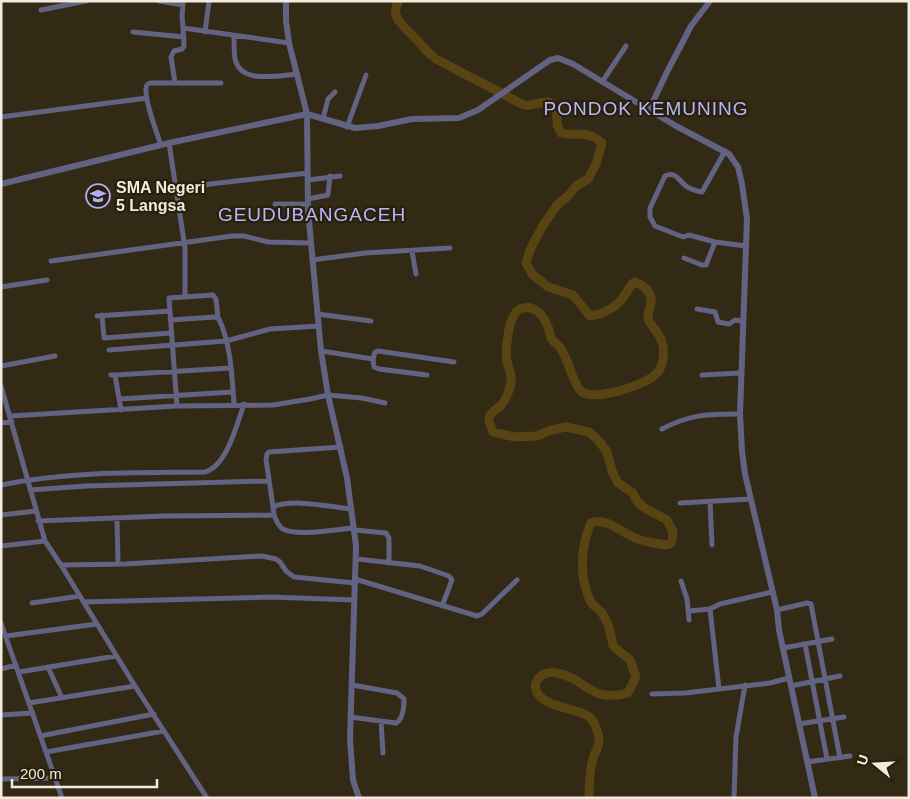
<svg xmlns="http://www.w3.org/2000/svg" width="910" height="799" font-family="Helvetica,sans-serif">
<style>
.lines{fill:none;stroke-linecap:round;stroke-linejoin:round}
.river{stroke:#584413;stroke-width:9}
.minor{stroke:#626283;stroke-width:5}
.tertiary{stroke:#626283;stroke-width:6}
.labels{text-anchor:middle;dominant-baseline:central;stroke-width:4.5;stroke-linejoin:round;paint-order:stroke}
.poi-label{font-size:16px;font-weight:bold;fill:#f1ebdf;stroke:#29200b;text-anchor:start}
.quarter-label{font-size:19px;letter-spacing:1px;fill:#b8b7fe;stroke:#29200b}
</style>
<rect width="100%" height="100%" fill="#332a15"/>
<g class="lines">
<!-- river -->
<path class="river" d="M399 1C388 16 405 27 414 37 422 45 427 52 436 59L524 105C532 107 540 101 549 102L557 112V125L561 133C571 136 581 132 591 136 595 137 599 141 602 143L596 164 588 179 576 186 568 196 557 205 542 227 530 250 526 263 532 274 548 287 573 295 590 316C603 315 618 306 625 295 629 290 629 285 635 282 644 285 653 293 651 304 650 309 647 314 648 319 649 322 652 325 654 328 662 339 665 346 663 359 662 367 658 374 651 378 639 386 591 403 580 390 572 380 569 361 561 349 559 345 553 342 551 338 550 335 549 330 548 327 544 316 534 303 520 309 508 315 505 350 507 362 508 367 511 372 511 377 512 384 507 399 501 405 498 409 490 412 489 418 488 422 492 428 493 432L515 437 537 436 551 430 566 427 589 432 599 441 607 452 612 471 618 483 633 493 637 501 643 507 667 520 673 532 672 540 670 544 666 545C655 543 644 542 635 538 621 532 606 517 591 523 580 548 579 578 591 602 594 607 599 609 602 613 609 623 611 635 613 646L630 660 636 677 628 693C588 703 588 679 557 673 539 669 527 687 543 699 556 710 587 708 594 723 596 728 600 737 599 741 599 747 594 754 593 759 589 772 589 785 589 798"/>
<!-- minor -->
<path class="minor" d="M159 1 183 5
M183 1 182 16 183 28 289 43
M41 10 86 1
M133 32 184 37
M205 32 209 1
M234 36C234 43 234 52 235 59 241 85 278 75 298 74
M602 82 626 46
M175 83 171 57 174 51 182 49 184 46 183 28
M1 117 147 98
M323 119 328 99 335 92
M347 127 366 75
M169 143 185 248V296
M161 145C156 131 145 102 146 89 146 84 147 85 150 83H221
M725 151 702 192C697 191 690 189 686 186 678 180 676 171 665 176L650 208V217L655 226 683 237 689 235 715 242 746 246
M308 180 340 176
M176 191 210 184 308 173
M308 199 328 195 330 176
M275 204H308
M412 251 416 274
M684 258 702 265H706L715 242
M312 260 365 253 450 248
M51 261 232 236H244L268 242 310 243
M1 287 47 280
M697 309 715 312 718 322 729 324 735 320 742 321
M317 314 371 321
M102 315 104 338 171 333
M97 316 170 311
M170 320 215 317 219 319C231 345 232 376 234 404
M109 350 226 341 270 329 319 326
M321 351 373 359
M1 366 55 356
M111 375H115L121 410
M115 375 231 368
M427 375 379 369 374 367 373 359 375 352 378 351 454 362
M702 375 741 373
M1 386 45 541 61 565 135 686 207 798
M119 399 233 392
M177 406 169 298 213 295 216 299 218 318
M10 416 177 406 273 405 310 399 328 395 362 398 385 403
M1 423 12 422
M662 429C691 414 707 414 740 414
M1 485C68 471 137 473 205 472 227 466 237 424 244 404
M30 490 86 486 268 481
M710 501 712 545
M680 503 751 499
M273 507 266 459 267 454 269 452 341 447
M1 515 36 511
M274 515C276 520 278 526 283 529 298 537 337 529 354 528
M117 518 118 564
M38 521 164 516 274 515 273 507C293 498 330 507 351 509
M355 530 386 533 389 538V563
M1 546 45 541
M357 559 420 566 449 576 452 580 442 606
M61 565 125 564 262 556 276 559 280 562 286 571 294 577 355 583
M355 579 477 616 482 614 517 580
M681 581 687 599 689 620
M84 602 270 597 355 600
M32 603 80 596
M710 609 719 689
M777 610 807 603 811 604 840 758
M689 611 710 609 720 604 772 592
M1 623 62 798
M6 636 97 624
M805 644 827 759
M783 648 832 639
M48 667 62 698
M1 669 16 665
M19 672 116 656
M791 686 840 676
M652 694 685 693 770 683 789 678
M29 703 135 686
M1 715 33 713
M350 717 396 723C403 719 404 707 404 699L397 693 352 685
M381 721 383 753
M799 724 844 717
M40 736 154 714
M46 752 164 731
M807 762 850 756
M1 779 55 778
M734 798 736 737 745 685"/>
<!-- tertiary -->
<path class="tertiary" d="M286 1V21L289 43 307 114 308 210 321 351 328 395 347 478 356 546 350 739 353 780 359 798
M649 110 667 72 691 26 710 1
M1 184 169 143 307 114 355 128 378 126 412 119 459 118 478 110 550 60 558 58 573 64 676 126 729 154 738 167 742 184 747 219 740 414 742 451 745 474 777 610 779 630 815 798"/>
</g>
<!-- icons -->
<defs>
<g id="school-ring" transform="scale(1.25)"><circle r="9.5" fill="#29200b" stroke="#b0aefa" stroke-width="1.5"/><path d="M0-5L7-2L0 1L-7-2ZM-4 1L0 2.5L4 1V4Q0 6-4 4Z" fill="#b0aefa"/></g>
</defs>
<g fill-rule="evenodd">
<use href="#school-ring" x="98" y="196"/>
</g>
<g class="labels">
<!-- poi labels -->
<g class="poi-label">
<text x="116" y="187">SMA Negeri<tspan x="116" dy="18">5 Langsa</tspan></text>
</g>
<!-- quarter labels -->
<g class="quarter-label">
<text x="646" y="108">PONDOK KEMUNING</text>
<text x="312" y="214">GEUDUBANGACEH</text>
</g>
</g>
<!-- border -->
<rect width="910" height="799" fill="none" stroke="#f1ebdf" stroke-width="5"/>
<!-- north arrow -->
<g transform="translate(875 764) rotate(288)" stroke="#29200b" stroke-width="4" paint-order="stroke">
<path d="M0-4L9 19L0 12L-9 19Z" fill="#f1ebdf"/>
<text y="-8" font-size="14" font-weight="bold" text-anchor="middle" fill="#f1ebdf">U</text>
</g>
<!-- scale -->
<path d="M12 779v8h145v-8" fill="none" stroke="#f1ebdf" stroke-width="2.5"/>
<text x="20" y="779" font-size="15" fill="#f1ebdf" stroke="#29200b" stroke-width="4" paint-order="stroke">200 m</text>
</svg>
